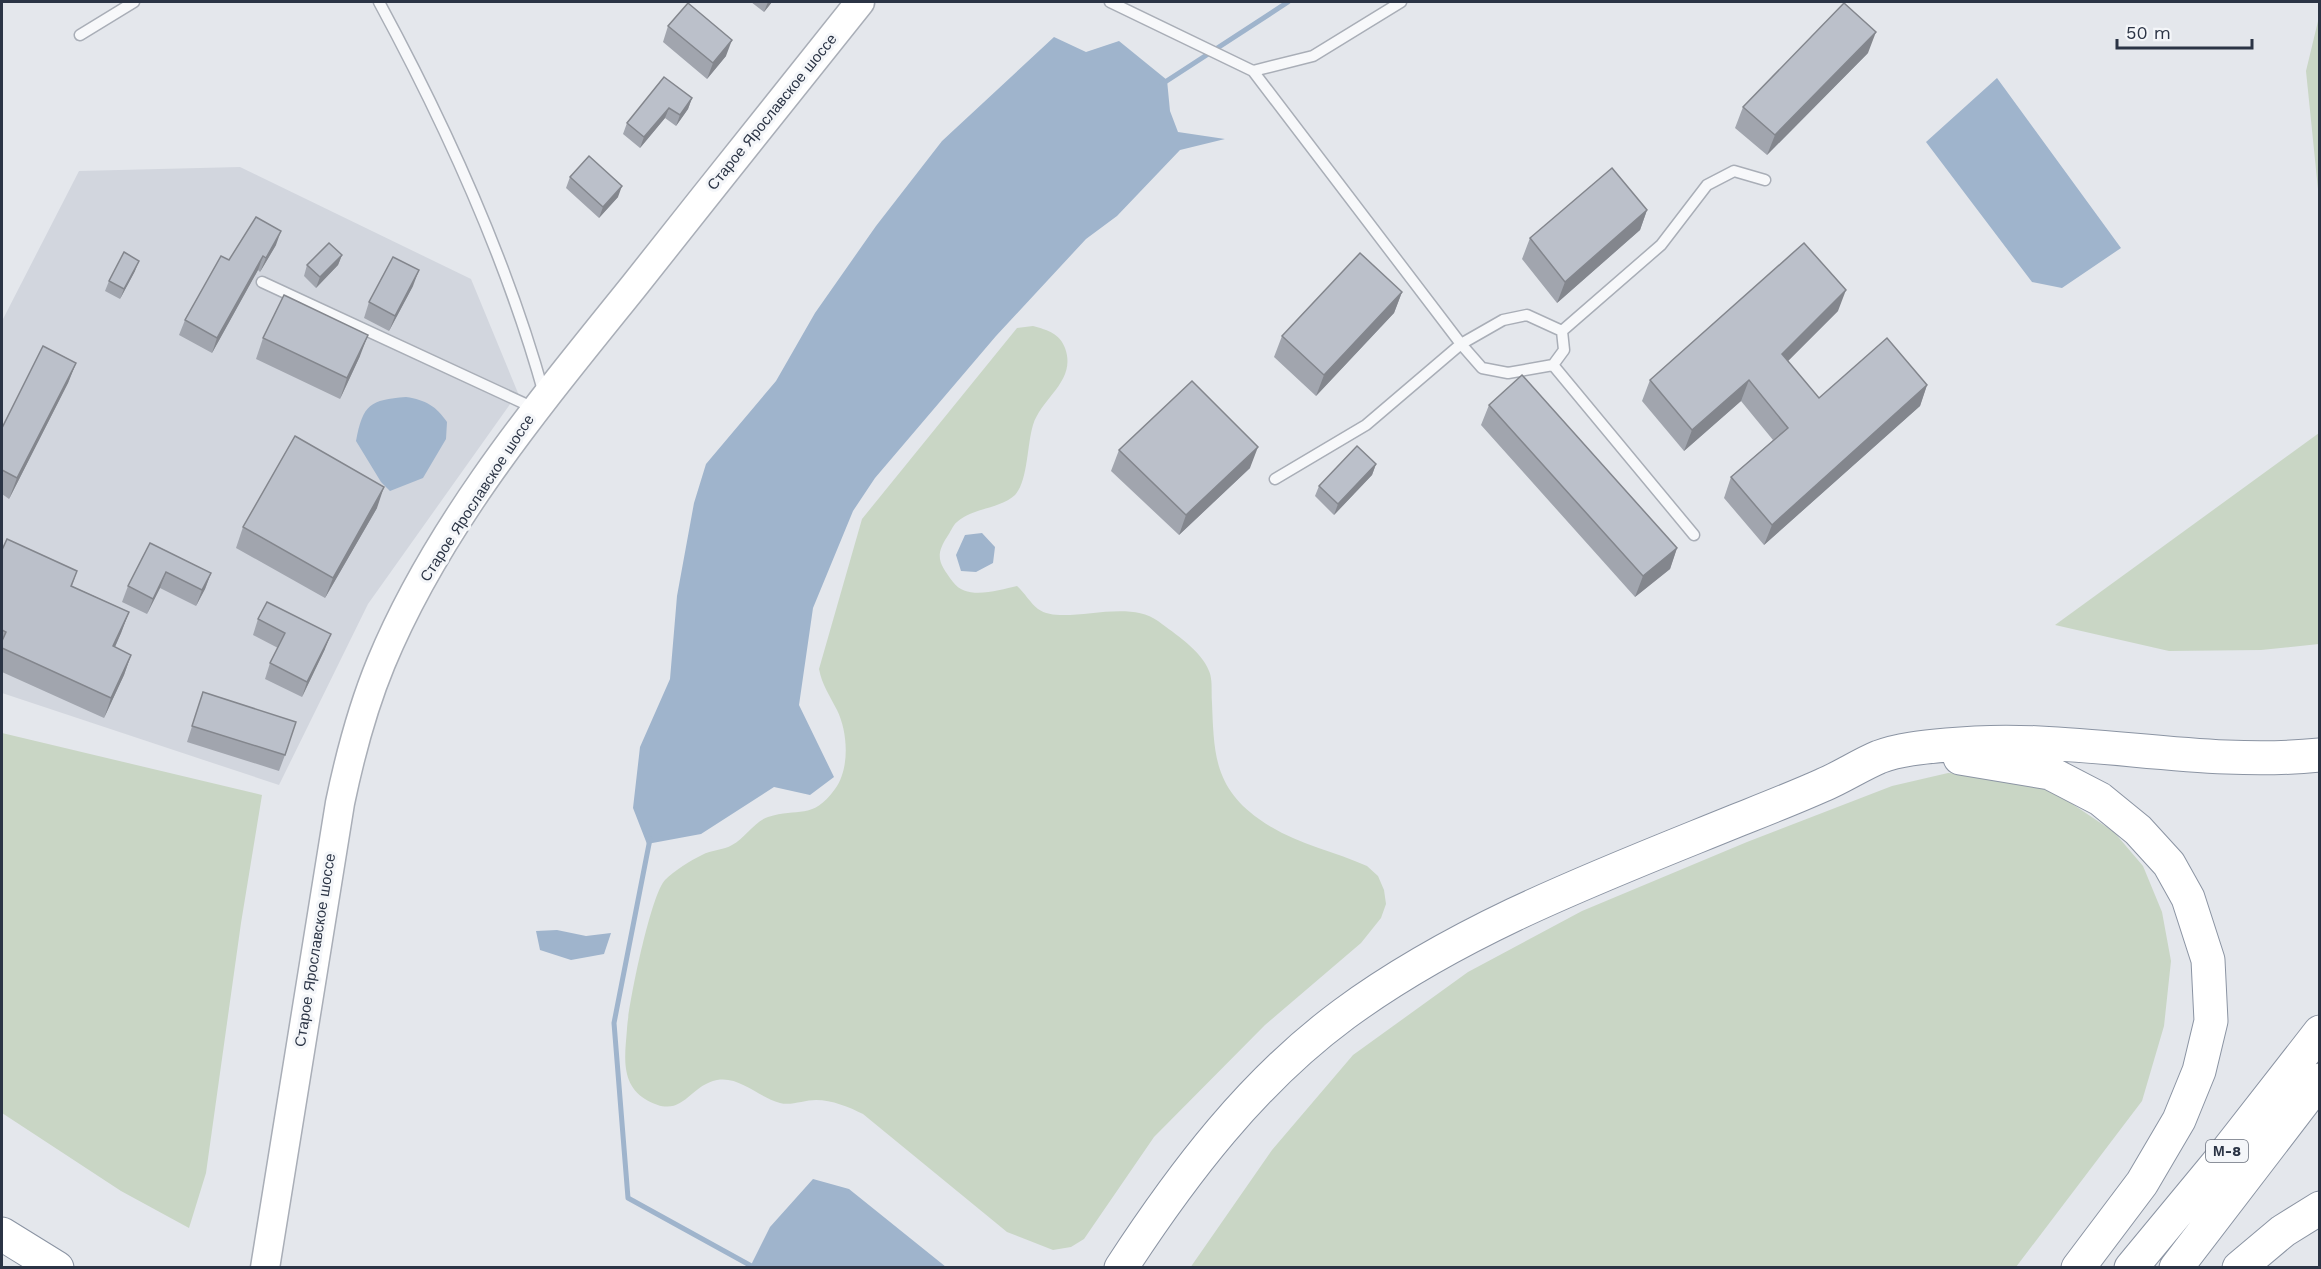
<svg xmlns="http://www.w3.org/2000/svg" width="2321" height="1269" font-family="'Work Sans',sans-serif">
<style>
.built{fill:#d2d6de}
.green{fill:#c9d6c5}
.water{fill:#9fb4cc}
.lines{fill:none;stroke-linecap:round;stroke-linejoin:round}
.stream{stroke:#9fb4cc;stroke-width:5}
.lane-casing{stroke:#a9aeb7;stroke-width:13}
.secondary-casing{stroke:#a9aeb7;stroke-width:31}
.highway-casing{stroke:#8b94a3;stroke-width:35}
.lane{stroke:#f7f8fa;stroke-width:10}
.secondary{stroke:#fff;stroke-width:28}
.highway{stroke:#fff;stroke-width:33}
.wall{fill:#a1a5ae}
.shaded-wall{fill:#83868d}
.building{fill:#bbc0ca;stroke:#83868d;stroke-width:1.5}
.labels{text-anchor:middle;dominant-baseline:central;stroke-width:6;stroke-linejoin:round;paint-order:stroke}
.shield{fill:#f4f6f9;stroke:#676e7b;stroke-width:1.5}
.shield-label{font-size:14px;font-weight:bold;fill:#2b3445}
.street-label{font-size:15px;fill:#2b3445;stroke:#f4f6f9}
</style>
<rect width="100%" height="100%" fill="#e4e7ec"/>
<!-- built -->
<path class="built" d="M240 167 471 279 518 393 368 604 279 785 2 693V321L79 171Z"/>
<!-- green -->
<path class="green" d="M2319 17V199L2306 71Z
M1033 326C1048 330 1060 334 1065 348 1077 381 1042 397 1033 425 1027 444 1028 481 1015 495 1000 509 972 508 957 522 953 525 950 533 947 537 934 557 940 564 953 582 967 601 998 590 1017 586 1024 592 1031 604 1038 609 1063 627 1125 597 1158 621 1175 634 1201 650 1209 671 1213 680 1211 693 1212 703 1214 753 1214 787 1259 819 1292 843 1331 850 1367 866L1378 876 1384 890 1386 904 1381 918 1361 943 1265 1025 1154 1137 1084 1239 1071 1247 1053 1250 1007 1232 863 1114C849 1107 832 1100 816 1100 804 1100 791 1106 780 1103 758 1097 740 1076 717 1080 687 1086 683 1122 645 1099 620 1083 625 1055 627 1029 628 1006 651 894 665 880 674 871 691 860 702 855 711 850 724 850 732 845 745 838 755 821 768 817 798 807 812 821 835 789 850 769 848 732 837 710 830 696 822 685 819 669L862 519 1017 328Z
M2319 433V644L2261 650 2169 651 2055 625Z
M2 733 262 795 241 923 206 1173 189 1228 121 1191 2 1113Z
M1948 773 2010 776 2056 793 2114 832 2143 866 2162 912 2171 961 2164 1026 2142 1101 2016 1267 1190 1268 1272 1150 1353 1055 1468 972 1582 911 1747 842 1892 786Z"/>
<!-- water -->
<path class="water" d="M1054 37 1086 52 1119 41 1167 80 1170 111 1178 132 1225 139 1180 150 1117 216 1086 239 996 336 875 478 853 511 813 608 799 705 834 777 810 795 774 787 701 834 647 844 633 808 640 747 670 679 677 596 694 503 706 464 776 381 815 313 876 226 942 141Z
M1997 78 2121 248 2062 288 2032 282 1926 142Z
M406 397C426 400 436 406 447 422L446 439 423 478 390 491 381 482 356 441C363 404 370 400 406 397Z
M982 533 995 547 993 563 976 572 961 571 956 555 965 535Z
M557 930 586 936 611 933 604 954 571 960 540 950 536 931Z
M813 1179 849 1189 946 1267H750L770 1227Z"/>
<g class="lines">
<!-- stream -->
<path class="stream" d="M1162 84 1288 2
M650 839 614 1023 628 1198 755 1268"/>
<!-- lane casing -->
<g class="lane-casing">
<path id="lane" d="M379 2C446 126 506 257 544 394
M1110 2 1253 71 1461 344 1482 368 1508 373 1553 365 1694 535
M80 35 134 2
M1253 71 1313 56 1401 2
M262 282 534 408
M1562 331 1661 245 1707 185 1734 171 1765 180
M1275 479 1366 425 1461 344 1503 320 1527 315 1562 331 1564 350 1553 365"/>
</g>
<!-- secondary casing -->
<g class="secondary-casing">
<path id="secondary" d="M265 1268 340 803C350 755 362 709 381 663 439 523 540 403 634 286 709 191 785 96 860 2"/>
</g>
<!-- highway casing -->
<g class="highway-casing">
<path id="highway" d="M1960 758 2050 773 2100 799 2138 830 2169 864 2188 898 2208 960 2211 1021 2199 1071 2179 1120 2142 1183 2078 1268
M2 1234 57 1268
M1121 1268C1183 1173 1252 1082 1344 1014 1461 928 1600 876 1733 822 1763 810 1794 798 1823 785 1842 777 1860 765 1879 757 1900 749 1925 747 1947 745 2071 732 2195 768 2320 755
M2131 1268 2217 1164 2320 1032
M2176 1268 2320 1080
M2239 1268 2283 1231 2320 1208"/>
</g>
<!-- lane -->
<use href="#lane" class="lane"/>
<!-- secondary -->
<use href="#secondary" class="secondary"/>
<!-- highway -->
<use href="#highway" class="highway"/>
</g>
<!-- wall -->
<path class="wall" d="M751 2H772L764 12Z
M668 26 726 56 707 79 663 42Z
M1868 53 1767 155 1735 128 1743 107Z
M692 98 688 109 676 126 665 118 640 148 623 134 627 123Z
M570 177 618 197 599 218 566 188Z
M1647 210 1640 230 1557 303 1522 259 1530 238Z
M276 245 260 272 258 270 212 353 179 335 185 320 229 260Z
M342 255 338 265 316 288 304 276 307 265Z
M135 271 120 299 105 291 109 281Z
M413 286 389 331 364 318 369 302Z
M1402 292 1394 313 1316 396 1274 357 1282 336Z
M1838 311 1788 361 1819 398 1927 385 1920 406 1764 545 1724 498 1731 477 1773 440 1741 401 1684 451 1642 401 1650 380Z
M263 338 360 356 340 399 256 359Z
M76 363 68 383 9 499 2 494V428Z
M1489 405 1677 548 1670 569 1635 597 1481 425Z
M1119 450 1250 468 1179 535 1111 471Z
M1376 464 1372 475 1334 515 1315 496 1319 486Z
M377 508 325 598 236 548 243 527Z
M150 543 211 573 205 589 196 606 160 588 147 614 122 602 128 586Z
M2 550 77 571 72 586 129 612 121 633 115 647 131 655 124 675 104 718 2 672Z
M258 619 325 649 302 697 265 679 270 663 278 648 253 635Z
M203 692 285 755 279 771 187 742Z"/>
<!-- shaded-wall -->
<path class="shaded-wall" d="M768 2H772L764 12Z
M1876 32 1868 53 1767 155 1775 135Z
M732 40 726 56 707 79 713 63Z
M692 98 688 109 676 126 680 115Z
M669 108 665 118 640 148 644 137Z
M622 186 618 197 599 218 603 207Z
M1647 210 1640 230 1557 303 1565 282Z
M281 231 276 245 260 272 266 258Z
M342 255 338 265 316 288 320 277Z
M263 256 258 270 212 353 217 338Z
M139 261 135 271 120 299 124 289Z
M419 270 413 286 389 331 395 316Z
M1846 290 1838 311 1774 375 1782 354Z
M1402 292 1394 313 1316 396 1324 375Z
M368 335 360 356 340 399 347 378Z
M76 363 68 383 9 499 17 478Z
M1749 380 1741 401 1684 451 1692 430Z
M1927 385 1920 406 1764 545 1772 525Z
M1258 447 1250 468 1179 535 1186 515Z
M1376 464 1372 475 1334 515 1338 504Z
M384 487 377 508 325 598 333 578Z
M1677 548 1670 569 1635 597 1643 576Z
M166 572 160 588 147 614 153 599Z
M211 573 205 589 196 606 202 590Z
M129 612 121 633 106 667 113 646Z
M331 634 325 649 302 697 307 682Z
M131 655 124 675 104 718 111 698Z"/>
<!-- building -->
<path class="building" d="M688 3 732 40 713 63 668 26Z
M1844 3 1876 32 1775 135 1743 107Z
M664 77 692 98 680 115 669 108 644 137 627 123Z
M589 156 622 186 603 207 570 177Z
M1612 168 1647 210 1565 282 1530 238Z
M256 217 281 231 266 258 263 256 217 338 185 320 221 256 229 260Z
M329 243 342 255 320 277 307 265Z
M1804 243 1846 290 1782 354 1819 398 1887 338 1927 385 1772 525 1731 477 1788 428 1749 380 1692 430 1650 380Z
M124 252 139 261 124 289 109 281Z
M1360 253 1402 292 1324 375 1282 336Z
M393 257 419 270 395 316 369 302Z
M284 295 368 335 347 378 263 338Z
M43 346 76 363 17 478 2 470V428Z
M1522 375 1677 548 1643 576 1489 405Z
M1192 381 1258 447 1186 515 1119 450Z
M295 436 384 487 333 578 243 527Z
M1357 446 1376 464 1338 504 1319 486Z
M7 539 77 571 71 586 129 612 113 646 131 655 111 698 2 648V641L6 632 2 630V550Z
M150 543 211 573 202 590 166 572 153 599 128 586Z
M267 602 331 634 307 682 270 663 285 633 258 619Z
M203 692 296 722 285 755 192 726Z"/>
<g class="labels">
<!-- shield labels -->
<rect class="shield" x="2206" y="1140" width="42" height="22" rx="4.5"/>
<g class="shield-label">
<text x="2227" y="1151">М-8</text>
</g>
<!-- street labels -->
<g class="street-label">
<text transform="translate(772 112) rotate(-51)">Старое Ярославское шоссе</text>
<text transform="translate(477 498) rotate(-57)">Старое Ярославское шоссе</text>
<text transform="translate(315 950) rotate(-81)">Старое Ярославское шоссе</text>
</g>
</g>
<!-- border -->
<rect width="2321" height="1269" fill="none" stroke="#2b3445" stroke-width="6"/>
<!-- scale -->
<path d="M2117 39v9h135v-9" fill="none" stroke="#2b3445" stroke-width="3"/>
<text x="2126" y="39" font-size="18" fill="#2b3445" stroke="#f4f6f9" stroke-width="4.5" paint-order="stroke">50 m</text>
</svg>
